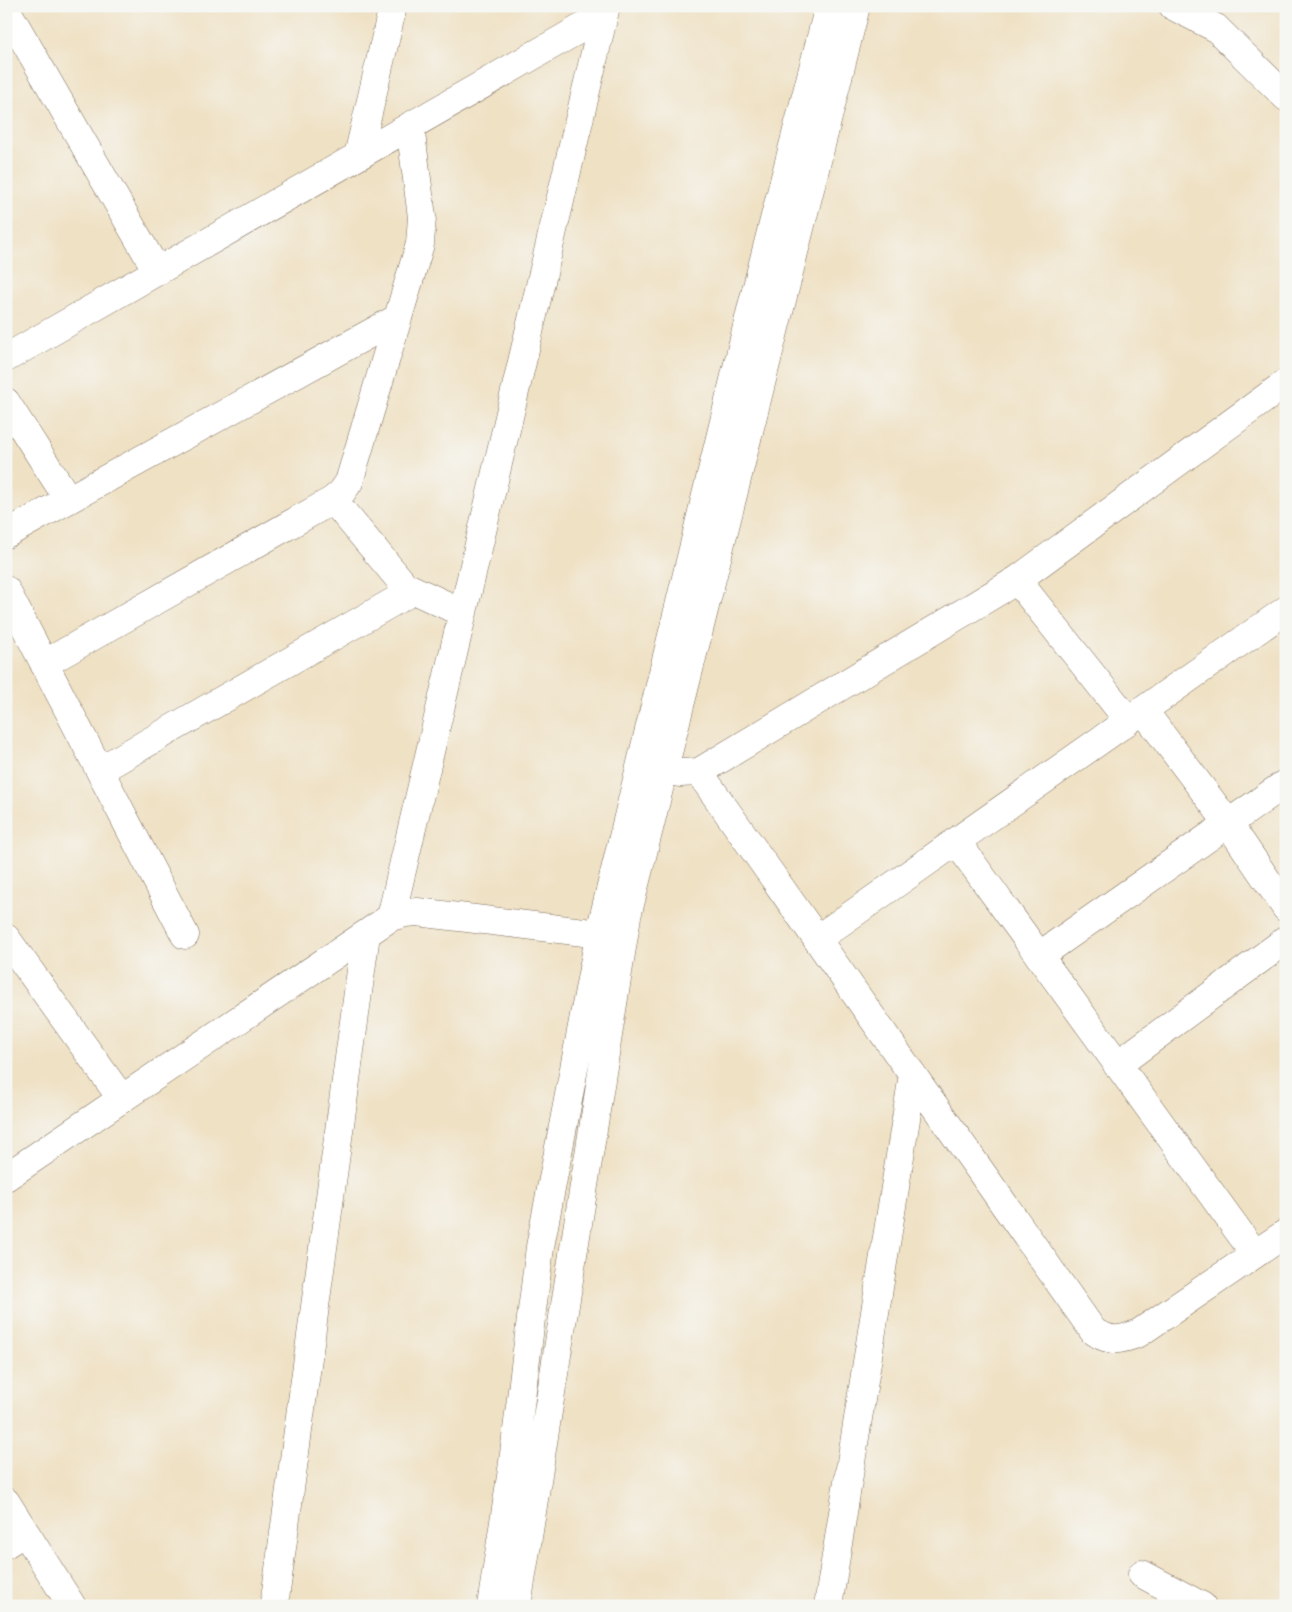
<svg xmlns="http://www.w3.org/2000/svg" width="1292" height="1612" font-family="Cardo,serif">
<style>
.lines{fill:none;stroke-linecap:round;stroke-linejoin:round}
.minor-casing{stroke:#7a6a58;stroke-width:29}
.minor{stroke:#fff;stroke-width:28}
</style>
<rect width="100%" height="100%" fill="#f6f6f2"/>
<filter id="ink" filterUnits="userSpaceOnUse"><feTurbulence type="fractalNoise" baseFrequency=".02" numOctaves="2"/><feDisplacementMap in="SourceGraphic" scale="10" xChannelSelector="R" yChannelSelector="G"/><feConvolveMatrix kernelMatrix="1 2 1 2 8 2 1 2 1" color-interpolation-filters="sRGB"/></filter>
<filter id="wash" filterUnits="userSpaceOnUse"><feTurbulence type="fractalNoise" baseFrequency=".0096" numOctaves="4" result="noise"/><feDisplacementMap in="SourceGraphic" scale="20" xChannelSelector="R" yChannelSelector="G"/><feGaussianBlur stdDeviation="1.12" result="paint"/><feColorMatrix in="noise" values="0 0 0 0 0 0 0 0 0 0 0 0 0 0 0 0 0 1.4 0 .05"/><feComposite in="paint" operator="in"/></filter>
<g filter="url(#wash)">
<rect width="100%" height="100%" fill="#efe1c4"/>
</g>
<g filter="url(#ink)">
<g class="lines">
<!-- minor casing -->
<g class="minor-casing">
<path id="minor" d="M1173 6 1216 28 1286 97
M6 9 157 271
M358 156 393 6
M6 358 604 15
M6 402 68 499
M333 500 405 586 463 613
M6 534 398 318
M1017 580 1128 720
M6 590 185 935
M44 664 333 500 342 492 349 482 420 244 422 217 410 126
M1143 710 1228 823 1286 908
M100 770 414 590
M699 772 1094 1332C1112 1342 1119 1341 1139 1333L1286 1233
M680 773 699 772 1017 580 1286 383
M956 841 1255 1254
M391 917 606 6
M6 938 122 1099
M817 939 1286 610
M1039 956 1286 783
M1117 1065 1286 940
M6 1177 391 917 405 913 417 912 617 936
M6 1502 72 1606
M6 1544 25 1532
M1142 1574 1202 1606
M274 1606 366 934
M491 1606 512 1470 540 1247 600 932 752 306 829 6
M517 1606 627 916 856 6
M828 1606 913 1075"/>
</g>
<!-- minor -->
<use href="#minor" class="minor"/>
</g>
</g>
<!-- margin -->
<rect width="1292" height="1612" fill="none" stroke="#f6f6f2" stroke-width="25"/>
</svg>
